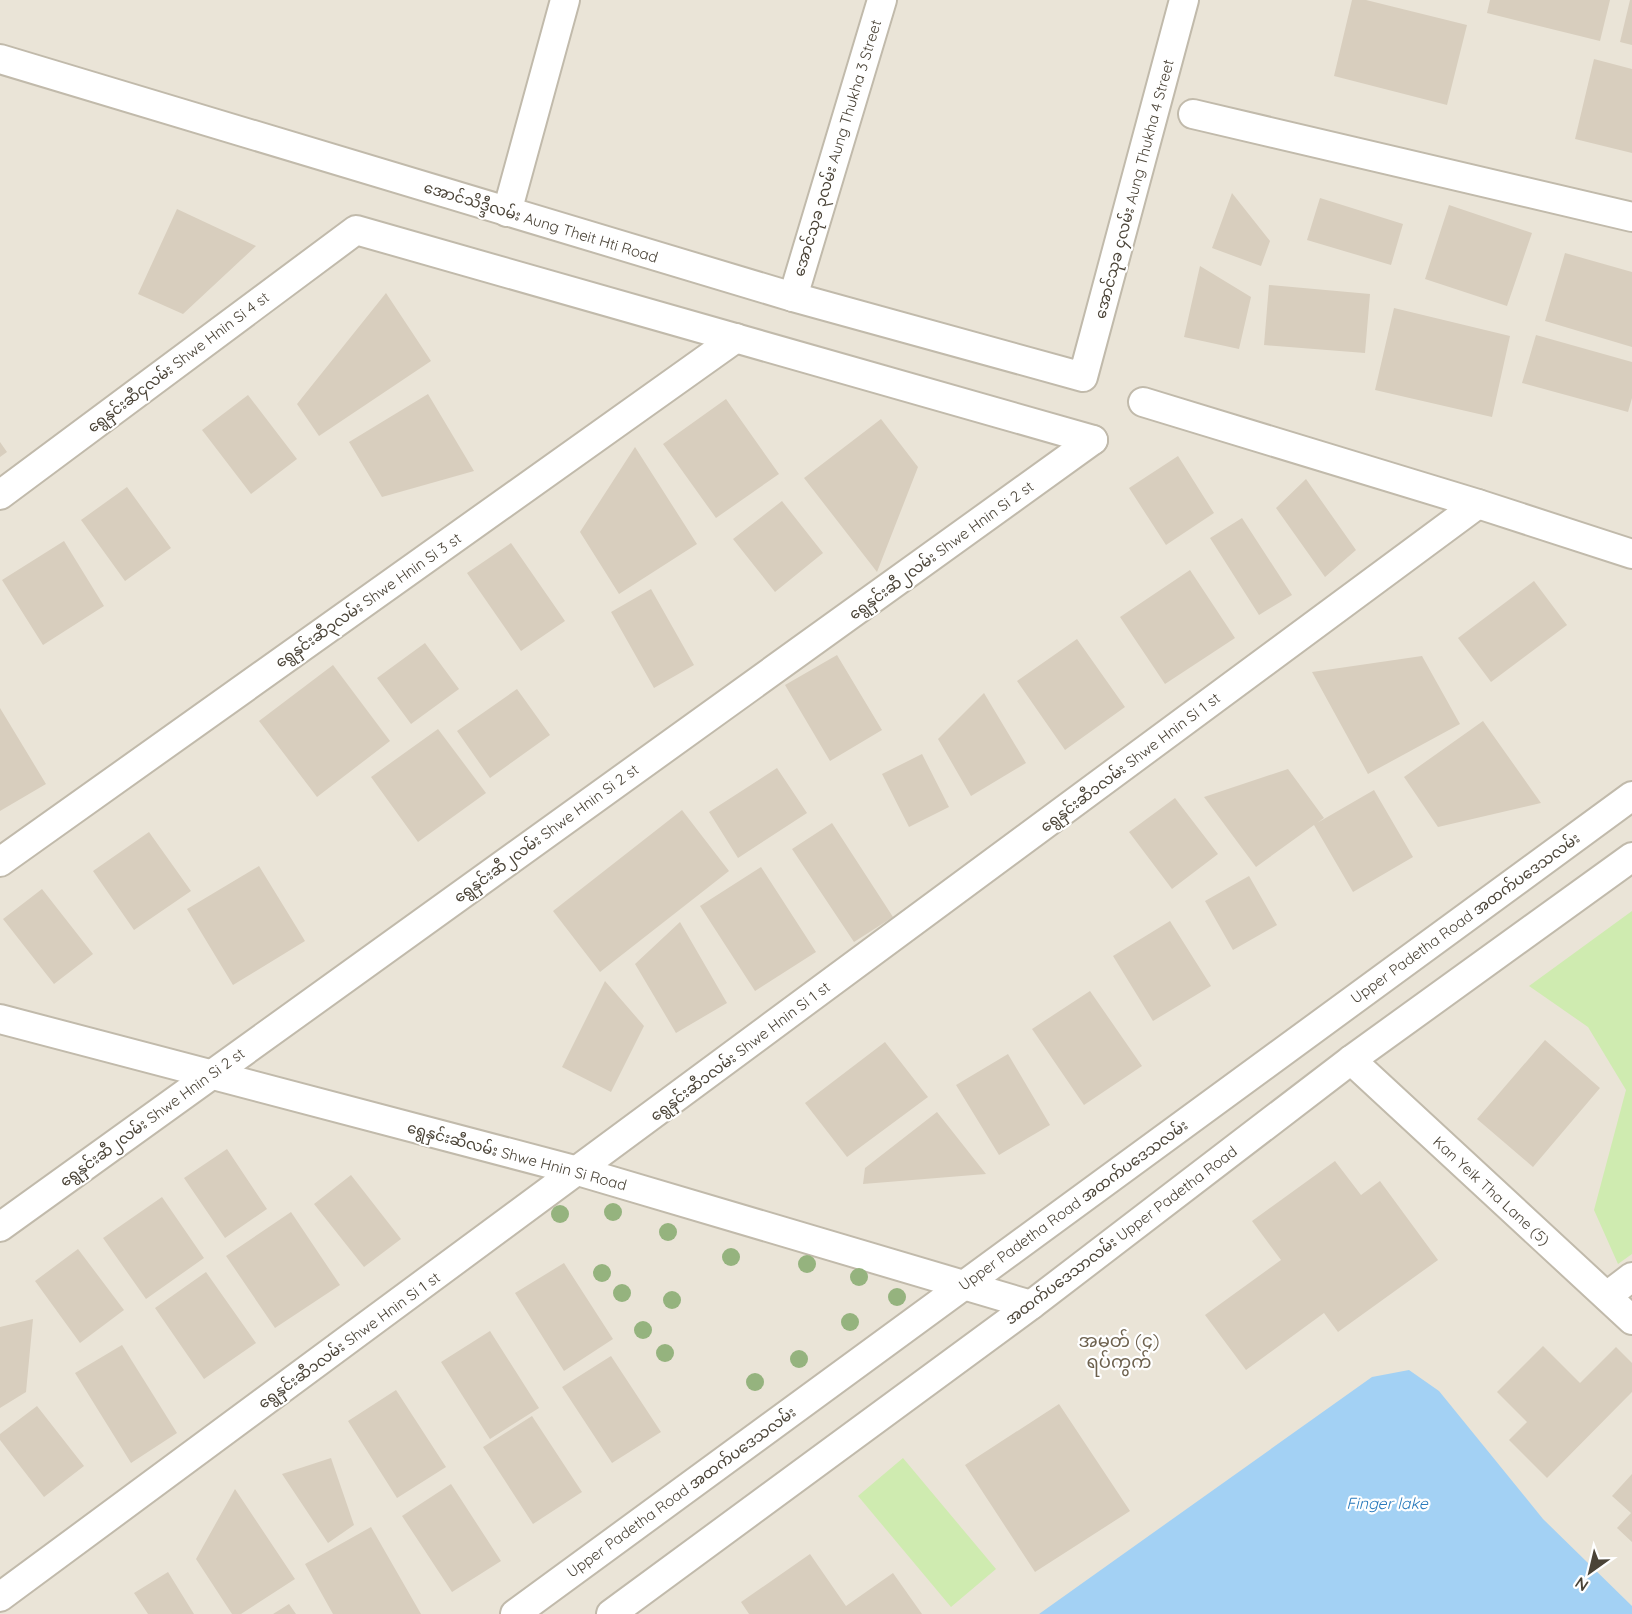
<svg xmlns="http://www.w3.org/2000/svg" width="1632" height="1614" font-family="Quicksand,'Noto Sans Myanmar',sans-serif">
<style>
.residential{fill:#eae4d7}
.green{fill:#cfebb0}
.water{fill:#a3d1f4}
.building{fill:#d8cebe}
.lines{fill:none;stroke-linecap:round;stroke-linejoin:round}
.minor-casing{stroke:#c1baab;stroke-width:32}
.minor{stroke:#fff;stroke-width:28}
.tree{fill:#95b37e}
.labels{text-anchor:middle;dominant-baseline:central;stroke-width:4.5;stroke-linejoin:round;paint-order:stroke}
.street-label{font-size:15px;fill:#4a4337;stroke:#fff}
.water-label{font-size:16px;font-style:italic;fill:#297abc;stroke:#fff}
.quarter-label{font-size:18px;fill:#6d614e;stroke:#fff}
</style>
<rect width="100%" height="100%" fill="#f5f2e9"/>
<!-- residential -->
<path class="residential" d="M0 0H1632V1614H0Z"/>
<!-- green -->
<path class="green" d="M1632 911V1254L1618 1264 1594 1210 1626 1090 1588 1027 1529 986Z
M903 1458 996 1569 951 1607 858 1496Z"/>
<!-- water -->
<path class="water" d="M1409 1370 1439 1391 1543 1519 1632 1606V1614H1039L1372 1377Z"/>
<!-- building -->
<path class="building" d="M1352 0H1366L1467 25 1447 105 1334 76Z
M1490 0H1610L1600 41 1487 13Z
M1630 0H1632V45L1620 42Z
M1594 59 1632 69V153L1575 139Z
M1232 193 1270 241 1261 266 1212 248Z
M1320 198 1403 224 1391 265 1307 240Z
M1449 205 1532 233 1507 306 1425 279Z
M177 209 256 246 183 314 138 294Z
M1565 253 1632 272V347L1545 321Z
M1200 266 1251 297 1239 349 1184 337Z
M1269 285 1370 294 1365 353 1264 345Z
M386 293 431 361 319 436 297 404Z
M1394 308 1510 336 1492 417 1375 390Z
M1536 335 1632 362V398L1628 412 1522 383Z
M428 394 474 471 382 497 349 442Z
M248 395 297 459 251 494 202 430Z
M726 399 779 474 716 518 663 444Z
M881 419 918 467 877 572 804 478Z
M0 442 7 452 0 457Z
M635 447 697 544 619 594 580 532Z
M1178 456 1214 513 1166 545 1129 488Z
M1306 479 1356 550 1325 577 1276 508Z
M127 487 171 548 125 581 81 520Z
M782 501 823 553 775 592 733 539Z
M1242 518 1292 595 1259 615 1210 538Z
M64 541 104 606 43 645 2 580Z
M511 543 565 621 521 651 467 573Z
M1190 570 1235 638 1165 684 1120 617Z
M1534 581 1567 625 1491 682 1458 638Z
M651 589 694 665 654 688 611 612Z
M1077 639 1125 707 1065 750 1017 681Z
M425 643 459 689 411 724 377 678Z
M837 655 882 730 830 761 785 685Z
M1422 656 1460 724 1368 774 1312 672Z
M333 665 390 741 317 797 259 721Z
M517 689 550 735 490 778 457 731Z
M984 693 1026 763 971 796 938 739Z
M0 708 46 784 0 811Z
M1483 721 1541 803 1438 827 1404 777Z
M438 729 486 793 418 842 371 777Z
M922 754 949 807 909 827 882 774Z
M777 768 807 813 738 858 709 812Z
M1288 769 1324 818 1317 823 1374 790 1413 857 1353 892 1314 825 1256 867 1204 797Z
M1175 798 1218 854 1172 889 1129 832Z
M682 810 729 871 600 972 553 911Z
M832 823 893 917 854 942 792 849Z
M149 832 191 891 134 930 93 871Z
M259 866 305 941 233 985 187 909Z
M761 867 816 952 755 991 700 906Z
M1249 876 1277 925 1233 950 1205 901Z
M42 889 93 954 54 984 3 919Z
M1170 921 1211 986 1153 1021 1113 956Z
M680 922 727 1003 676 1033 635 964Z
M605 981 644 1026 611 1092 562 1067Z
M1090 991 1142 1066 1084 1105 1032 1029Z
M1545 1040 1600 1088 1533 1167 1477 1119Z
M885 1042 928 1097 847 1157 805 1103Z
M1008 1054 1050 1125 999 1155 956 1085Z
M937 1112 986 1174 863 1184 865 1168Z
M227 1149 267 1209 225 1238 184 1178Z
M1335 1161 1361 1195 1380 1181 1438 1260 1338 1332 1324 1313 1246 1370 1205 1315 1281 1260 1252 1221Z
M351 1175 401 1239 364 1267 314 1204Z
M162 1197 204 1258 146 1299 103 1238Z
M291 1212 340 1285 275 1328 226 1256Z
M78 1249 124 1310 80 1343 35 1281Z
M564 1263 613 1339 564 1371 515 1293Z
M206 1272 256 1343 204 1379 155 1308Z
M33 1319 26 1392 0 1408V1327Z
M490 1331 539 1408 490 1439 441 1362Z
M122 1345 177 1433 131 1463 75 1373Z
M1543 1346 1580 1383 1616 1347 1632 1363V1392L1547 1478 1509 1440 1527 1422 1497 1392Z
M611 1356 661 1432 612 1463 562 1387Z
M396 1390 446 1467 397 1498 348 1421Z
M1059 1404 1130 1511 1035 1572 965 1465Z
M37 1406 84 1466 44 1497 0 1440V1434Z
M532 1416 582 1492 533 1524 483 1447Z
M331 1458 354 1525 328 1543 282 1474Z
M1632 1474V1542L1617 1528 1631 1513 1612 1496Z
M451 1484 501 1561 452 1592 402 1516Z
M235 1489 295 1579 241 1614H232L196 1559Z
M371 1527 421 1614H333L305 1564Z
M810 1554 846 1606 893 1573 922 1614H749L741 1602Z
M168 1572 194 1614H148L134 1593Z
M289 1604 296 1614H273Z"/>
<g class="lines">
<!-- minor casing -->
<g class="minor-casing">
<g id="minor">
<path d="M0 59 793 297 1083 377 1184 0"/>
<path d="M1193 114 1632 217"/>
<path d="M507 212 565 0"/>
<path d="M793 297 882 0"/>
<path d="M1143 402 1478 504 1632 554"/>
<path d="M0 495 356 230 1093 440"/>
<path d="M0 862 736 338"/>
<path d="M0 1019 578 1171 1031 1305"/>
<path id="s1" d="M1351 1060 1632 1320"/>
<path d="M0 1227 1093 440"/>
<path d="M1607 1296 1632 1277"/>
<path d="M0 1597 1478 504"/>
<path d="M515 1614 1632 796"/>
<path d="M611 1614 1031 1305 1351 1060 1632 857"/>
</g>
</g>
<!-- minor -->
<use href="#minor" class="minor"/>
</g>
<!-- trees -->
<g class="tree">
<circle cx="613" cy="1212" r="9"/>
<circle cx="560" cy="1214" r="9"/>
<circle cx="668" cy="1232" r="9"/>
<circle cx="731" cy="1257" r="9"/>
<circle cx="807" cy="1264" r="9"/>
<circle cx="602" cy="1273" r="9"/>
<circle cx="859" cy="1277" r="9"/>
<circle cx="622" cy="1293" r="9"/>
<circle cx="897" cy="1297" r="9"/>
<circle cx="672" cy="1300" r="9"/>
<circle cx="850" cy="1322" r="9"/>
<circle cx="643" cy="1330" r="9"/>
<circle cx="665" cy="1353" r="9"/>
<circle cx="799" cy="1359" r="9"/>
<circle cx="755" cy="1382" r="9"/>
</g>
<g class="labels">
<!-- street labels -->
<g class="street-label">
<text transform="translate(837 148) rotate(-73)">အောင်သုခ ၃လမ်း Aung Thukha 3 Street</text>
<text transform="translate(1134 189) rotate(-75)">အောင်သုခ ၄လမ်း Aung Thukha 4 Street</text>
<text transform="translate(541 222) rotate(17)">အောင်သိဒ္ဒီလမ်း Aung Theit Hti Road</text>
<text transform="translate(178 362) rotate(-37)">ရွေနှင်းဆီ၄လမ်း Shwe Hnin Si 4 st</text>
<text transform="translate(941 550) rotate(-36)">ရွေနှင်းဆီ၂လမ်း Shwe Hnin Si 2 st</text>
<text transform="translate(368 600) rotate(-35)">ရွေနှင်းဆီ၃လမ်း Shwe Hnin Si 3 st</text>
<text transform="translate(1130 762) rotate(-37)">ရွေနှင်းဆီ၁လမ်း Shwe Hnin Si 1 st</text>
<text transform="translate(546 833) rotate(-36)">ရွေနှင်းဆီ၂လမ်း Shwe Hnin Si 2 st</text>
<text transform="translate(1465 918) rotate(-36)">Upper Padetha Road အထက်ပဒေသလမ်း</text>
<text transform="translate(740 1051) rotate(-37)">ရွေနှင်းဆီ၁လမ်း Shwe Hnin Si 1 st</text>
<text transform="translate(152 1117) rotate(-36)">ရွေနှင်းဆီ၂လမ်း Shwe Hnin Si 2 st</text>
<text transform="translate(517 1156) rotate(15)">ရွေနှင်းဆီလမ်း Shwe Hnin Si Road</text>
<text stroke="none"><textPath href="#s1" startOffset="192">Kan Yeik Tha Lane (5)</textPath></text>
<text transform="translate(1073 1205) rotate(-36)">Upper Padetha Road အထက်ပဒေသလမ်း</text>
<text transform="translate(1121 1235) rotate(-37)">အထက်ပဒေသာလမ်း Upper Padetha Road</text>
<text transform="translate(349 1340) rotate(-36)">ရွေနှင်းဆီ၁လမ်း Shwe Hnin Si 1 st</text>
<text transform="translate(681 1492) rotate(-36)">Upper Padetha Road အထက်ပဒေသလမ်း</text>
</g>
<!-- water labels -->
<g class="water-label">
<text x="1387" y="1503">Finger lake</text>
</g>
<!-- quarter labels -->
<g class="quarter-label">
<text x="1119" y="1340">အမှတ် (၄)<tspan x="1119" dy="21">ရပ်ကွက်</tspan></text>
</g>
</g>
<!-- north arrow -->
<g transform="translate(1590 1572) rotate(214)" stroke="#ffffff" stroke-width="4.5" paint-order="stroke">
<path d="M0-4.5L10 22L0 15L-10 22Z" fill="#4a4337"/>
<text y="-9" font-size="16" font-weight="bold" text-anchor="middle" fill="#4a4337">N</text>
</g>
</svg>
